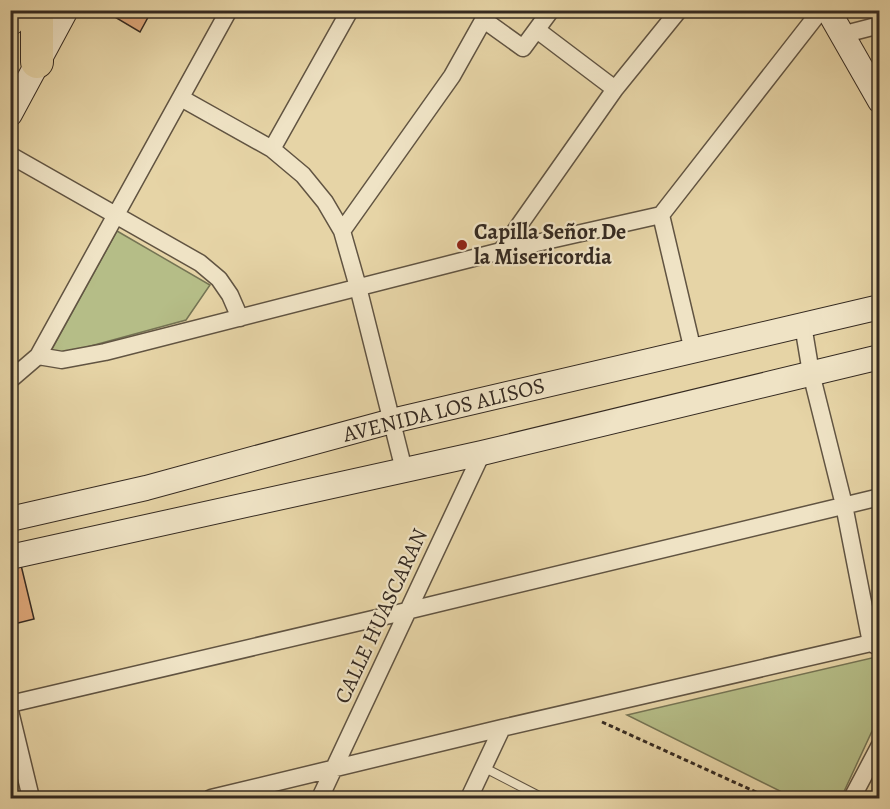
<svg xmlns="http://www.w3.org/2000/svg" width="890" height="809" font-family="Alegreya,serif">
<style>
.green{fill:#b5bd87;stroke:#757454;stroke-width:1.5}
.building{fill:#dfa87a;stroke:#352a21;stroke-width:1.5}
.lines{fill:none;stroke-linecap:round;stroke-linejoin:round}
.lane-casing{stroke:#615442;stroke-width:10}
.street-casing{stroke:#615442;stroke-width:19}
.secondary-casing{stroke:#352a21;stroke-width:26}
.highway-casing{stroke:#352a21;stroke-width:34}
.path{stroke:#352a21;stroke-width:3;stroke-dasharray:4.5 3;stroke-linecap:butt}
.lane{stroke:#efe3c5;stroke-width:8}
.street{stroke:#efe3c5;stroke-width:16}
.secondary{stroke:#efe3c5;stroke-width:24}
.highway{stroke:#e6d4a6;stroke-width:32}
.poi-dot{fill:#8f2418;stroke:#efe3c5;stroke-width:2}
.labels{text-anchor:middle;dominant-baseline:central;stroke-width:4.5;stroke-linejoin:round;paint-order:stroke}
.poi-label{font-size:22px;font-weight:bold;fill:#352a21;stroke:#efe3c5;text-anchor:start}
.street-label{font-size:22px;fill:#352a21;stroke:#efe3c5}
</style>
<rect width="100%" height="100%" fill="#e6d4a6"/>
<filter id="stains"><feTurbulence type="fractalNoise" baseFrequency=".00333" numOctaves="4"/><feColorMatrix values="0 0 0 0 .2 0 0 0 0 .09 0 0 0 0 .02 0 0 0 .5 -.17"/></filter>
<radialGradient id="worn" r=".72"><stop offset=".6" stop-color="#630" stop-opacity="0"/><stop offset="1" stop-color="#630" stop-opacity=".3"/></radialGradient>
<!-- green -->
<path class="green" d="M117 231 210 285 186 320 65 353 51 351Z
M876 657 879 659V716L841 798H794L627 715Z"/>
<!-- building -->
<path class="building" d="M103 10H152L140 32Z
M20 561 34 619 10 625V563Z"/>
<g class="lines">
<!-- lane casing -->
<g class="lane-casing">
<path id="lane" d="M483 767 543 798"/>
</g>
<!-- street casing -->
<g class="street-casing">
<path id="street" d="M484 20 523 48 551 10
M537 30 615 89
M841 35 880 25
M181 98 272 149 303 175 325 202 342 231 358 287 404 470
M272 149 350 10
M10 155 200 263 219 279 230 295 240 318
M661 215 693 351
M342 231 452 76 489 10
M501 251 615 89 679 10
M803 325 811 373 844 505 871 643
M38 356 62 360 105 352 501 251 661 215 821 10
M10 380 38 356 229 10
M10 704 390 615 880 497
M10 711 31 798
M211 798 502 728 871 643 880 648
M320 798 482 453
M469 798 502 728
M852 798 880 745"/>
</g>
<!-- secondary casing -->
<g class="secondary-casing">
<path id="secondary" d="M828 10 880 101
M10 114 66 10
M10 519 146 488 392 421 880 307
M10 557 482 453 880 357"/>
</g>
<!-- highway casing -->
<g class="highway-casing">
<path id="highway" d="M37 10V62
M10 19 15 10"/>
</g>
<!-- path -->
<path class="path" d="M602 722 769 798"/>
<!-- lane -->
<use href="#lane" class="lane"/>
<!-- street -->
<use href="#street" class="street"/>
<!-- secondary -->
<use href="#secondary" class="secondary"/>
<!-- highway -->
<use href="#highway" class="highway"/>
</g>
<!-- markers -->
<circle class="poi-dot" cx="462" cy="245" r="6"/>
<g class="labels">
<!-- poi labels -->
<g class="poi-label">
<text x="474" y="232">Capilla Señor De<tspan x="474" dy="25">la Misericordia</tspan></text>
</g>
<!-- street labels -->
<g class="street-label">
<text transform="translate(444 410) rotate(-14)">AVENIDA LOS ALISOS</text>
<text transform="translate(381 616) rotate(-65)">CALLE HUASCARAN</text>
</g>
</g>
<!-- margin -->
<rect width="890" height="809" fill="none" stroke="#e6d4a6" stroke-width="36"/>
<rect x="12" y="12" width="866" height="785" fill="none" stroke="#352a21" stroke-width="3"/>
<rect x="18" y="18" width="854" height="773" fill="none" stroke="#352a21" stroke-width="1.5"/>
<rect width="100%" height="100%" filter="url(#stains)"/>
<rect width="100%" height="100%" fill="url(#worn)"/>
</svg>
